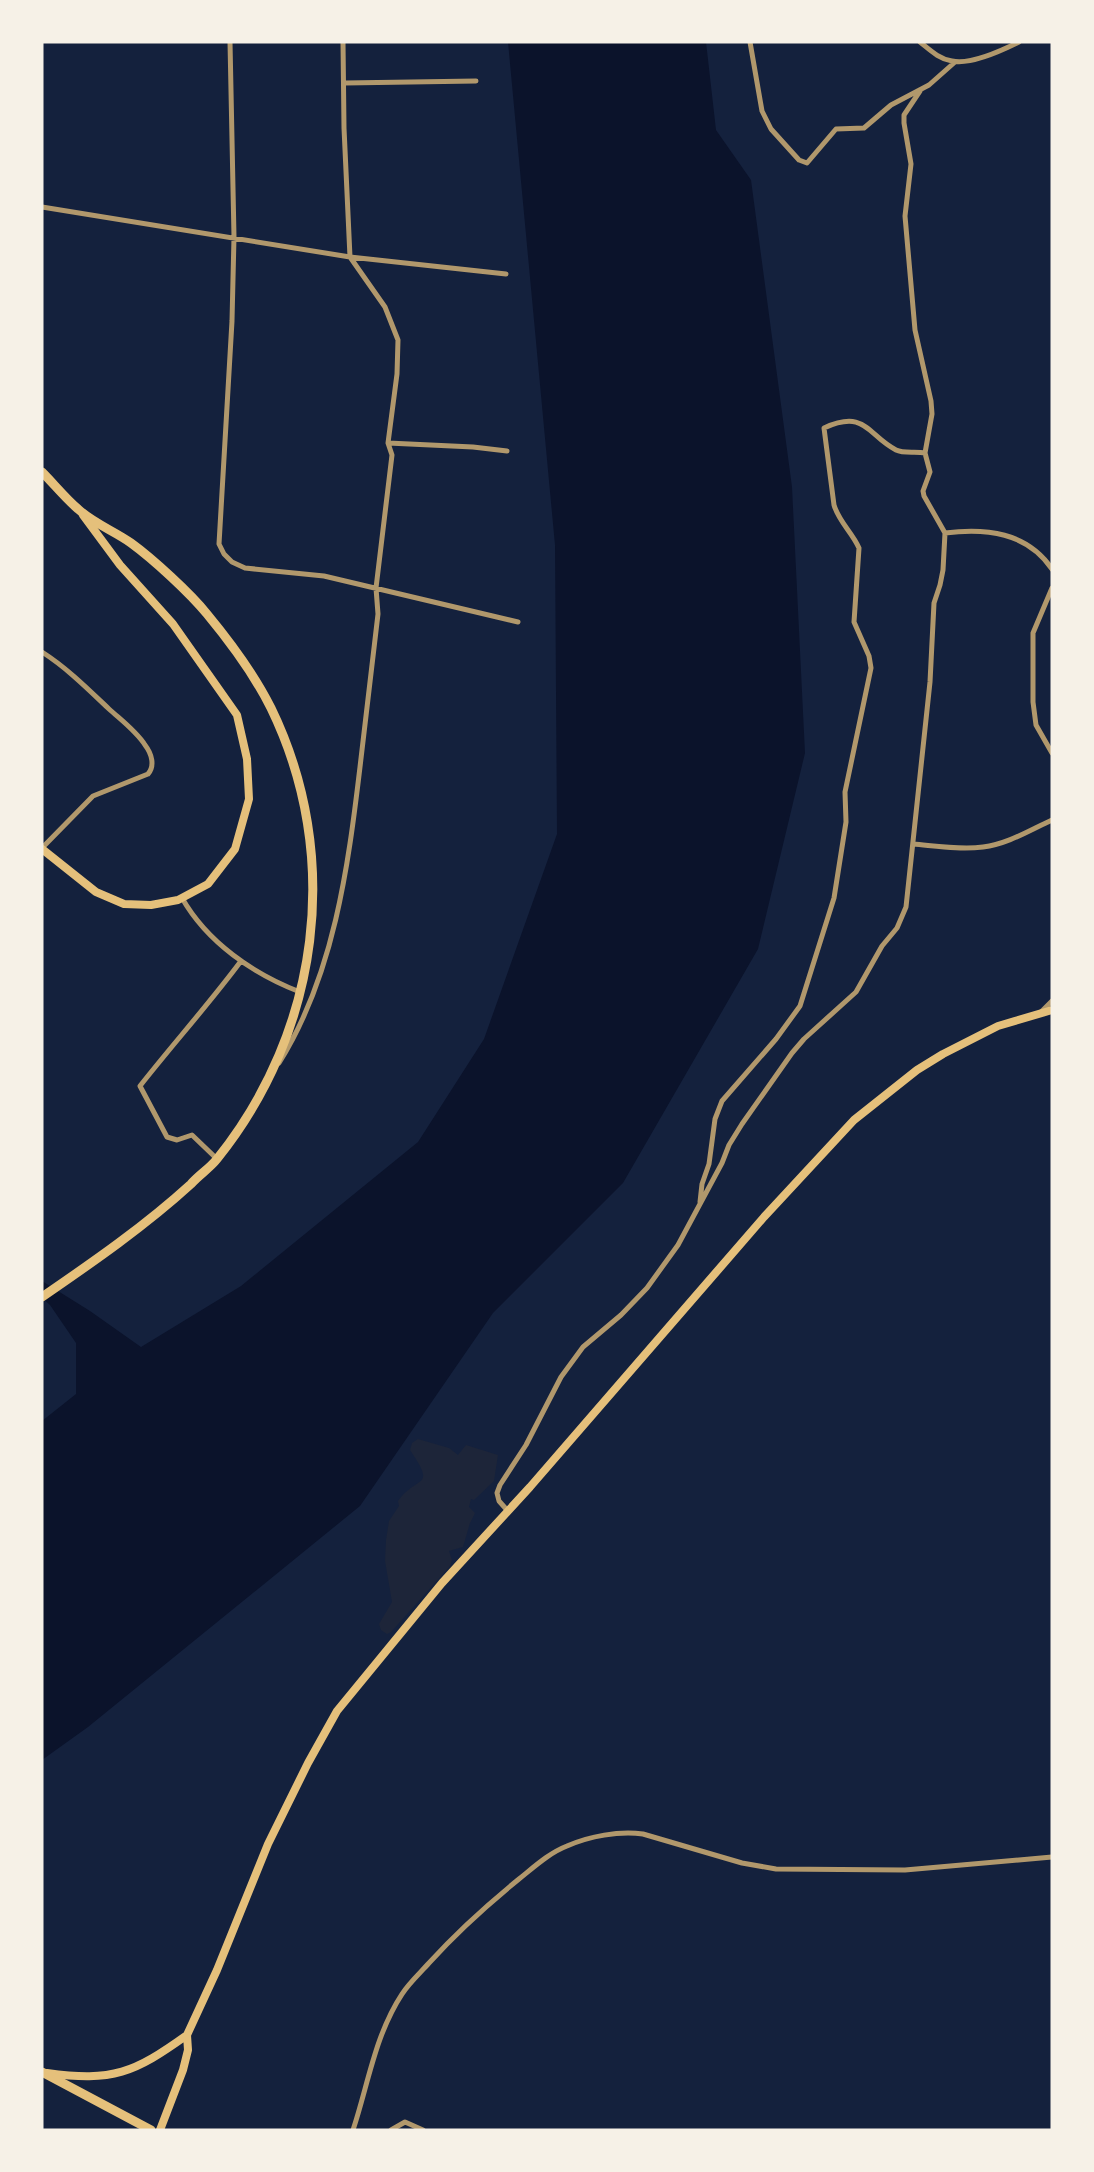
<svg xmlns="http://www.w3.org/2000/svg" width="1094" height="2172" font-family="'DM Sans',sans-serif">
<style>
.green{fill:#1d2539}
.water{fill:#0b132b}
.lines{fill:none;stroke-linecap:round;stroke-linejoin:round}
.minor{stroke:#b1986c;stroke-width:5}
.secondary{stroke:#e5c07b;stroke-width:8}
.trunk{stroke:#e5c07b;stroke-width:9}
</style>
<rect width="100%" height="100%" fill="#14213d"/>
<!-- green -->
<path class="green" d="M418 1439 449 1448 458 1455 466 1445 498 1455 494 1481 474 1500 471 1499 469 1507 475 1513 470 1523 463 1547 449 1551 452 1560 450 1566 391 1632 387 1634 381 1630 379 1624 392 1602 385 1561 386 1540 389 1521 399 1506 398 1501C417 1474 437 1490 410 1450L412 1443Z"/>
<!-- water -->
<path class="water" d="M508 42H706L716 130 751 180 792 487 805 753 758 949 623 1183 493 1313 360 1506 88 1727 42 1760V1421L76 1394V1343L50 1305 42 1298V1281L90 1311 141 1347 241 1286 418 1142 484 1039 557 834 555 545Z"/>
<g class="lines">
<!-- minor -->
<path class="minor" d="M230 42 234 237 232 321 219 544 224 554 232 562 245 568 324 576 518 622
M750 42 762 111 771 129 799 160 807 163 836 129 864 128 891 105 929 85 955 62
M920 42C930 50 939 59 952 61 970 65 1003 50 1019 42
M345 83 476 81
M42 207 350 257 506 274
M388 443 473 447 507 451
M945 533C986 528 1027 532 1052 569
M1052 588 1033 633V702L1036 725 1052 753
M42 652C67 668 88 689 109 709 121 720 136 731 145 745 152 754 155 766 148 774L93 796 42 848
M913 844C936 846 960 850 983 847 1008 844 1030 830 1052 820
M182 898C207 942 253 974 300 992
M1041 1012 1052 1001
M279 1063C334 975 348 868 360 767 366 716 372 665 378 614L376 588 392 455 388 443 397 374 398 340 385 307 350 257 344 128 343 42
M217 1159 192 1135 177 1140 167 1137 140 1086C173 1044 209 1004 241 961
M700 1202 702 1184 709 1164 715 1119 722 1101 776 1039 800 1006 834 898 846 822 845 792 871 668 869 656 854 622 859 548C852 532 839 522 834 505L824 428C866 409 867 435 896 450 904 454 916 451 925 453
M507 1510 499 1501 497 1493 500 1485 526 1445 561 1377 583 1347 621 1315 647 1288 678 1245 722 1163 729 1145 742 1124 792 1053 804 1039 856 992 882 946 897 928 906 907 930 682 934 603 940 585 943 570 945 533 924 496 923 491 930 472 925 453 932 414 931 401 915 330 905 216 911 164 904 123V115L920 91
M353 2130C368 2085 375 2035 402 1994 409 1983 420 1973 429 1963 457 1932 487 1905 519 1879 534 1867 549 1853 567 1846 590 1836 618 1831 643 1834L742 1863 776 1869 905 1870 1052 1857
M391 2130 405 2122 423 2130"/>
<!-- secondary -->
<path class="secondary" d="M42 849 96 892 124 904 151 905 178 900 208 884 235 849 249 799 247 759 237 715 173 624 120 565 83 515
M47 2073C113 2082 134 2073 187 2035
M160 2130 183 2070 188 2050 187 2035 217 1970 268 1844 308 1763 337 1711 442 1583 530 1487 764 1217 854 1120 917 1070 943 1054 998 1026 1052 1010"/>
<!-- trunk -->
<path class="trunk" d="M42 472C54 484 65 498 78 509 93 523 114 531 131 543 153 559 190 593 207 614 231 643 254 674 271 708 343 856 320 1031 217 1159 210 1168 199 1175 191 1184 145 1226 93 1262 42 1297
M42 2072 151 2130"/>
</g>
<!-- border -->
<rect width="1094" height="2172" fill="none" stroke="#f6f1e7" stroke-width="87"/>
</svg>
